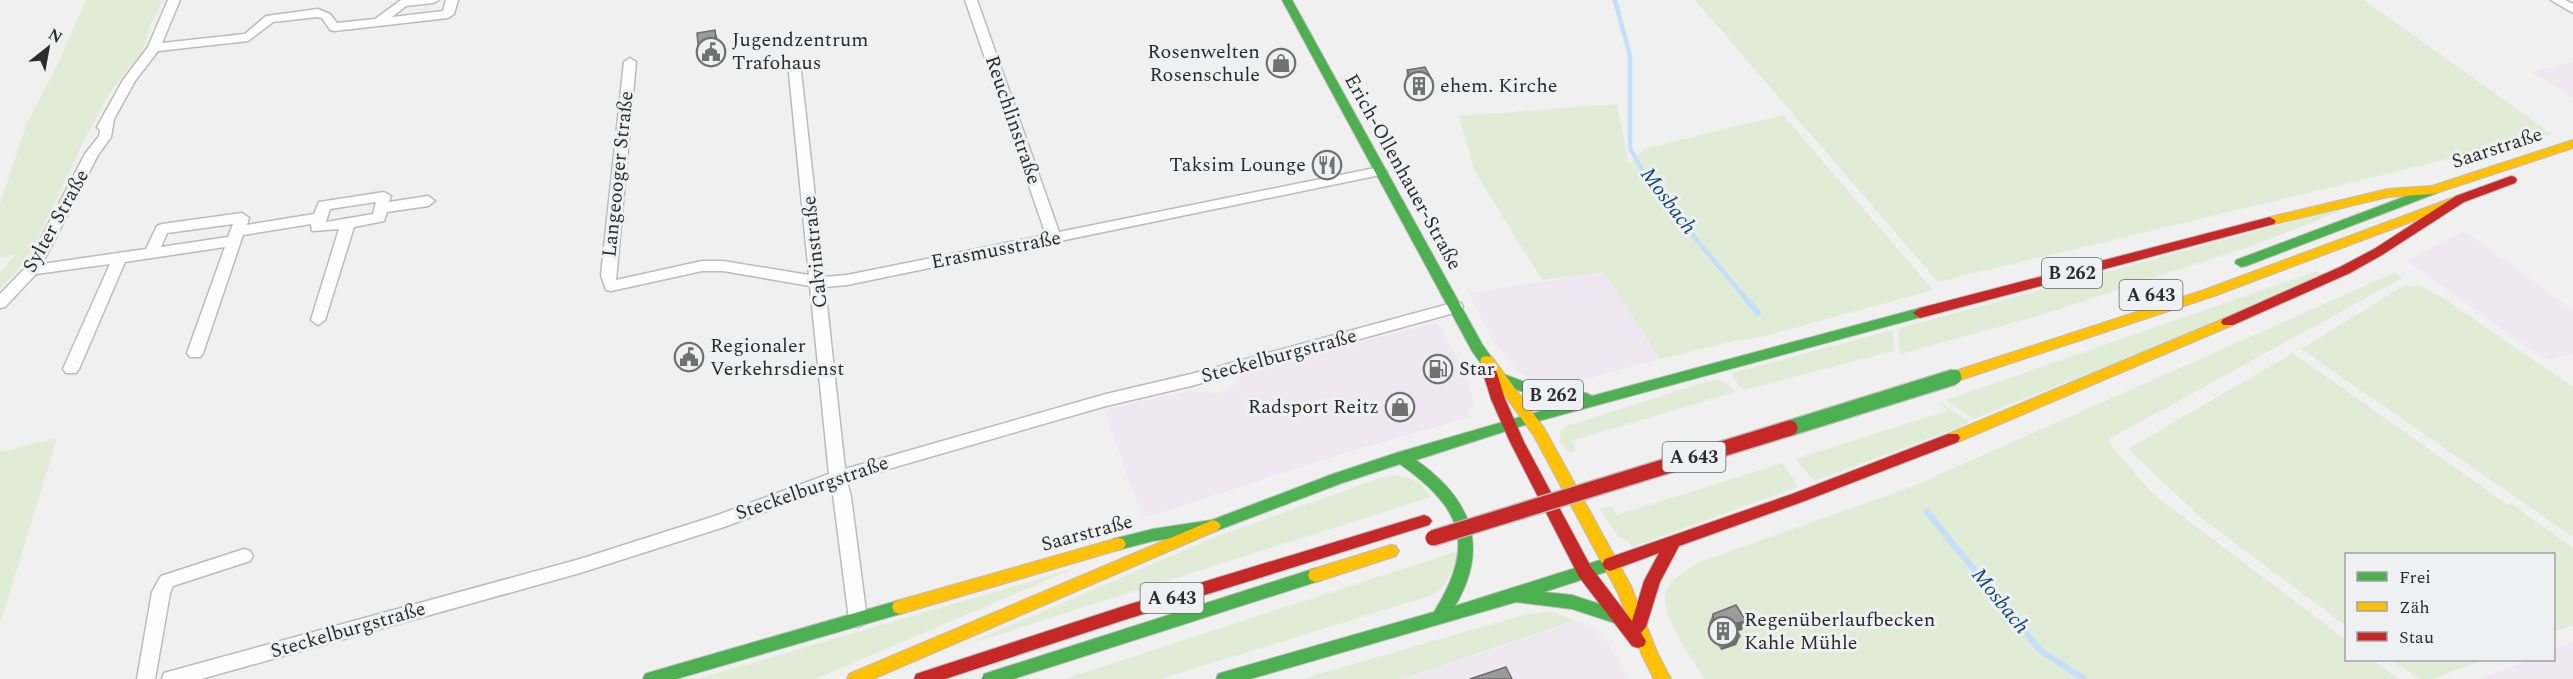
<svg xmlns="http://www.w3.org/2000/svg" width="2573" height="679" font-family="Spectral,serif">
<style>
.commercial{fill:#efe7f2}
.green{fill:#e1ecd6}
.lines{fill:none;stroke-linecap:round;stroke-linejoin:round}
.stream-far1{stroke:#c4dffa;stroke-width:4.5}
.stream{stroke:#c4dffa;stroke-width:6}
.street-casing{stroke:#bbbbbc;stroke-width:3}
.fast-casing{stroke:#bbbbbc;stroke-width:2}
.slow-casing{stroke:#bbbbbc;stroke-width:2}
.jam-casing{stroke:#bbbbbc;stroke-width:2}
.street{fill:#fdfdfd;fill-rule:evenodd}
.fast{fill:#4caf50;fill-rule:evenodd}
.slow{fill:#ffc107;fill-rule:evenodd}
.jam{fill:#c62828;fill-rule:evenodd}
.fast-bridge-casing{stroke:#bbbbbc;stroke-width:18;stroke-linecap:butt}
.jam-bridge-casing{stroke:#bbbbbc;stroke-width:18;stroke-linecap:butt}
.fast-bridge{stroke:#4caf50;stroke-width:15}
.jam-bridge{stroke:#c62828;stroke-width:15}
.wall{fill:#858585}
.shaded-wall{fill:#6c6c6c}
.building{fill:#9b9b9b;stroke:#6c6c6c;stroke-width:1.5}
.labels{text-anchor:middle;dominant-baseline:central;stroke-width:6;stroke-linejoin:round;paint-order:stroke}
.shield{fill:#eff0f1;stroke:#666767;stroke-width:1.5}
.shield-label{font-size:18px;font-weight:bold;fill:#2c2c2c}
.poi-label{font-size:20px;fill:#2c2c2c;stroke:#eff0f1;text-anchor:start}
.street-label{font-size:20px;fill:#2c2c2c;stroke:#eff0f1}
.water-label{font-size:21px;font-style:italic;fill:#0b4876;stroke:#eff0f1}
</style>
<rect width="100%" height="100%" fill="#f0f0f0"/>
<!-- commercial -->
<path class="commercial" d="M2573 62V98L2532 72Z
M2464 231 2573 310V354L2550 360 2540 356 2407 261Z
M1604 272 1660 359 1563 385 1547 386 1535 382 1517 371 1493 340 1469 293Z
M1437 323 1466 374 1473 399V406L1466 418 1361 448 1143 518 1104 410 1188 391 1219 393 1236 384 1247 369Z
M1576 620 1594 629 1609 645 1629 679H1402Z
M2573 641V679H2480L2528 660H2554V649Z"/>
<!-- green -->
<path class="green" d="M86 0H164L150 25 143 51 110 92 82 145 36 242 16 272 0 288V273L15 255 0 258V203L26 125 59 61Z
M1695 0H2364L2552 134 1938 282Z
M1617 104 1629 164 1644 149 1783 115 1933 290 1761 337 1728 342 1660 359 1604 272 1542 280 1474 170 1459 116Z
M2339 209 2341 211 2254 245 2038 316 1900 354 1898 337 1900 328Z
M2317 271 2322 274 2210 325 1974 419 1946 400Z
M2394 273 2402 278 2109 439 2113 448 2153 494 2346 640V660H2373L2399 679H1705C1693 659 1658 613 1666 591 1671 579 1687 570 1697 563L1911 487Z
M2405 285 2421 287 2440 296 2573 387V537L2301 349Z
M1893 330 1894 351 1743 390 1734 380 1732 373Z
M2293 353 2508 505 2512 504 2573 548V625L2554 632V554H2346V626L2200 517 2128 449Z
M1715 379 1727 383 1735 392 1571 441 1577 451 1569 453 1560 440 1561 431 1567 426Z
M1940 402 1970 423 1815 481 1795 459 1947 411Z
M57 438 0 625V452Z
M1783 463 1798 487 1632 547 1628 541 1618 537 1600 509 1611 506 1617 515Z
M1395 475C1412 477 1422 483 1431 497L965 645 1218 536 1380 478Z
M1461 550C1445 586 1447 594 1406 603L1161 679H1064Z
M1076 568 815 679H697Z
M1540 612H1551L1576 620 1401 679H1302L1520 616Z
M2392 660H2483L2432 679H2419Z"/>
<g class="lines">
<!-- stream-far1 -->
<path class="stream-far1" d="M1615 0 1630 56V148L1652 187 1748 301"/>
<!-- stream -->
<path class="stream" d="M1747 300 1758 313
M1927 512 2040 650 2084 679"/>
<!-- street casing -->
<g class="street-casing">
<path id="street" d="M168 0H180L162 43 245 34 266 16 318 9 330 14 337 23 375 19 401 0H439L433 3 406 6 392 17 443 11 446 0H458L454 14 448 18 334 31 330 30 322 18 317 17 273 22 248 41 158 51 135 81 114 119 111 137 98 155 42 264 146 249 157 226 162 224 242 213 249 218 247 225 314 214 319 202 384 192 391 196 389 202 428 196 435 201 428 206 387 212 384 221 354 227 325 320 318 325 311 320 339 229 312 231 311 224 243 235 203 353 200 357H190L187 353 225 247 125 262 79 369 76 373H66L63 369 110 264 36 274 5 307 0 308V294L26 267 85 154 99 136 100 130 97 127 123 80 148 47ZM376 202 373 214 326 222 330 209ZM233 224 228 237 161 247 167 233Z
M965 0H977L1059 232 1380 167 1387 171 1380 175 847 285 825 287 845 469 1106 394 1191 374 1456 302 1461 303 1463 307 1461 311 1191 386 1106 406 847 481 851 497 867 619 864 624 858 627 852 624 849 619 832 487 724 527 580 573 201 679H162L164 673 171 671 580 559 715 516 829 474 810 286 723 271H702L611 291 606 290 601 275 624 62 630 58 636 62 616 280 702 261H723L809 275 788 63 794 59 800 63 824 277 847 275 1046 235Z
M2551 0H2565L2573 4V13Z
M244 549 250 551 253 556 250 561 173 586 170 593 155 679H137L152 592 161 576Z"/>
</g>
<!-- fast casing -->
<g class="fast-casing">
<path id="fast" d="M1282 0H1292L1482 344 1494 361 1492 365H1482L1472 351Z
M2433 186 2437 187 2439 190 2437 193 2246 266 2241 267 2235 263 2236 260Z
M1920 308 1927 313 1925 316 1531 423 1416 460C1470 498 1491 545 1455 606L1610 557 1615 559 1618 564 1615 569 1544 592 1572 595 1624 612 1626 617 1624 622 1618 624 1572 609 1516 602 1250 679H1216L1218 674 1224 672 1434 612C1476 544 1463 509 1400 464L1342 483 1213 532 1153 541 1118 550 1113 549 1110 544 1113 539 1153 529 1212 520 1333 474 1396 453 1572 402 1537 397 1493 381 1491 377 1493 373 1498 372 1538 387 1586 393 1592 396Z
M1316 568 1322 570 1324 575 1322 580 1013 679H982L984 674 990 672Z
M900 600 906 602 908 607 906 612 900 614 676 679H643L645 674 651 672Z"/>
</g>
<!-- slow casing -->
<g class="slow-casing">
<path id="slow" d="M2573 140V148L2433 194 2388 197 2270 225 2264 221 2270 217 2388 189 2432 186Z
M2460 195 2464 196 2466 199 2464 202 2214 296 1954 382 1949 381 1947 377 1949 373 2204 290Z
M2228 317 2233 319 2235 322 2233 325 1958 442H1948L1946 438 1948 434Z
M1487 356 1492 357 1544 428 1631 586 1657 652 1671 679H1654L1642 655 1618 593 1534 436 1480 361 1482 357Z
M1213 520 1218 522 1221 526 1218 530 873 679H847L849 674Z
M1118 538 1123 539 1126 544 1123 549 1118 550 900 614 894 612 892 607 894 602 900 600Z
M1391 545 1396 546 1399 551 1396 556 1316 582 1310 580 1308 575 1310 570Z"/>
</g>
<!-- jam casing -->
<g class="jam-casing">
<path id="jam" d="M2511 176 2515 177 2517 180 2515 183 2464 202 2382 255 2350 273 2233 325H2223L2221 322 2223 319 2340 267 2374 249 2456 196Z
M2270 217 2276 221 2274 224 1920 318 1913 313 1920 308Z
M1490 368 1495 369 1497 373 1505 399 1524 442 1591 567 1632 621 1644 581 1659 553 1610 571 1605 569 1602 564 1605 559 1792 494 1948 434H1958L1960 438 1958 442 1802 502 1679 546 1660 582 1646 627 1641 633 1646 641 1644 646 1638 648 1632 646 1579 577 1510 442 1491 399 1483 373 1485 369Z
M1424 515 1429 517 1432 521 1429 525 1124 620 945 679H914L916 674 922 672 1124 606Z"/>
</g>
<!-- street -->
<use href="#street" class="street"/>
<!-- fast -->
<use href="#fast" class="fast"/>
<!-- slow -->
<use href="#slow" class="slow"/>
<!-- jam -->
<use href="#jam" class="jam"/>
<!-- fast-bridge casing -->
<g class="fast-bridge-casing">
<path id="fast-bridge" d="M1790 428 1954 377"/>
</g>
<!-- jam-bridge casing -->
<g class="jam-bridge-casing">
<path id="jam-bridge" d="M1433 538 1790 428"/>
</g>
<!-- fast-bridge -->
<use href="#fast-bridge" class="fast-bridge"/>
<!-- jam-bridge -->
<use href="#jam-bridge" class="jam-bridge"/>
</g>
<!-- wall -->
<path class="wall" d="M1407 70 1433 82V92L1415 95 1406 79Z
M1713 614 1742 630 1737 631 1740 636 1736 645 1721 650 1710 632 1709 623Z"/>
<!-- shaded-wall -->
<path class="shaded-wall" d="M715 30 718 40 720 60 703 64 699 54Z
M1433 82V92L1415 95V85Z
M1746 621 1742 630 1729 633 1733 624Z
M1740 636 1736 645 1721 650 1725 641Z"/>
<!-- building -->
<path class="building" d="M715 30 717 51 699 54 697 33Z
M1425 67 1433 82 1415 85 1407 70Z
M1736 605 1746 621 1733 624 1740 636 1725 641 1714 623 1713 614Z
M1506 667 1512 679H1470Z"/>
<!-- icons -->
<defs>
<g id="civic-ring" transform="scale(1.5)"><circle r="9.5" fill="#eff0f1" stroke="#717171" stroke-width="1.5"/><path d="M-.6-6.5H3V-4.5H.6V-3L4-1V1h2V6H-6V1h2V-1L-.6-3ZM-1.2 2.5V6h2.4V2.5Z" fill="#717171"/></g>
<g id="shop-ring" transform="scale(1.5)"><circle r="9.5" fill="#eff0f1" stroke="#717171" stroke-width="1.5"/><path d="M-5-2.5h2.3a2.7 3.5 0 0 1 5.4 0H5L5.5 6h-11ZM-1.5-2.5h3a1.5 2.3 0 0 0-3 0Z" fill="#717171"/></g>
<g id="building-ring" transform="scale(1.5)"><circle r="9.5" fill="#eff0f1" stroke="#717171" stroke-width="1.5"/><path d="M-4-6H4V6H1V3H-1V6H-4ZM-2.5-4.3h1.7v1.8h-1.7ZM.8-4.3h1.7v1.8H.8ZM-2.5-1h1.7V.8h-1.7ZM.8-1h1.7V.8H.8Z" fill="#717171"/></g>
<g id="restaurant-ring" transform="scale(1.5)"><circle r="9.5" fill="#eff0f1" stroke="#717171" stroke-width="1.5"/><path d="M-5-6h1v4h1v-4h1v4h1v-4h1v5L-1.5 .5V6h-2V.5L-5-1ZM5-6V6H3V1.5H1.5Q1.5-4 5-6Z" fill="#717171"/></g>
<g id="fuel-ring" transform="scale(1.5)"><circle r="9.5" fill="#eff0f1" stroke="#717171" stroke-width="1.5"/><path d="M-5.5-6h7V0h2V4h1.3V-2.5L3-4.5l.8-.8L6-3V5H2.5V1h-1V6h-7ZM-4.2-4.7v3.2H.2V-4.7Z" fill="#717171"/></g>
</defs>
<g fill-rule="evenodd">
<use href="#civic-ring" x="711" y="52"/>
<use href="#shop-ring" x="1281" y="63"/>
<use href="#building-ring" x="1419" y="86"/>
<use href="#restaurant-ring" x="1327" y="165"/>
<use href="#civic-ring" x="689" y="357"/>
<use href="#fuel-ring" x="1438" y="369"/>
<use href="#shop-ring" x="1400" y="407"/>
<use href="#building-ring" x="1723" y="631"/>
</g>
<g class="labels">
<!-- shield labels -->
<g class="shield">
<rect x="2042" y="258" width="60" height="30" rx="4.5"/>
<rect x="2119.5" y="280" width="63" height="30" rx="4.5"/>
<rect x="1523" y="380" width="60" height="30" rx="4.5"/>
<rect x="1662.5" y="442" width="63" height="30" rx="4.5"/>
<rect x="1140.5" y="583" width="63" height="30" rx="4.5"/>
</g>
<g class="shield-label">
<text x="2072" y="273">B 262</text>
<text x="2151" y="295">A 643</text>
<text x="1553" y="395">B 262</text>
<text x="1694" y="457">A 643</text>
<text x="1172" y="598">A 643</text>
</g>
<!-- poi labels -->
<g class="poi-label">
<text x="732" y="40">Jugendzentrum<tspan x="732" dy="23">Trafohaus</tspan></text>
<text x="1260" y="52" text-anchor="end">Rosenwelten<tspan x="1260" dy="23">Rosenschule</tspan></text>
<text x="1440" y="86">ehem. Kirche</text>
<text x="1306" y="165" text-anchor="end">Taksim Lounge</text>
<text x="710" y="346">Regionaler<tspan x="710" dy="23">Verkehrsdienst</tspan></text>
<text x="1459" y="369">Star</text>
<text x="1379" y="407" text-anchor="end">Radsport Reitz</text>
<text x="1744" y="620">Regenüberlaufbecken<tspan x="1744" dy="23">Kahle Mühle</tspan></text>
</g>
<!-- street labels -->
<g class="street-label">
<text transform="translate(1013 120) rotate(71)">Reuchlinstraße</text>
<text transform="translate(2497 148) rotate(-18)">Saarstraße</text>
<text transform="translate(1403 172) rotate(61)">Erich-Ollenhauer-Straße</text>
<text transform="translate(618 174) rotate(-84)">Langeooger Straße</text>
<text transform="translate(56 221) rotate(-61)">Sylter Straße</text>
<text transform="translate(996 250) rotate(-11)">Erasmusstraße</text>
<text transform="translate(815 252) rotate(-96)">Calvinstraße</text>
<text transform="translate(1279 356) rotate(-15)">Steckelburgstraße</text>
<text transform="translate(812 488) rotate(-19)">Steckelburgstraße</text>
<text transform="translate(1087 533) rotate(-15)">Saarstraße</text>
<text transform="translate(348 630) rotate(-16)">Steckelburgstraße</text>
</g>
<!-- water labels -->
<g class="water-label">
<text transform="translate(1668 201) rotate(53)">Mosbach</text>
<text transform="translate(2000 601) rotate(51)">Mosbach</text>
</g>
</g>
<!-- legend -->
<rect x="2345" y="553" width="210" height="108" fill="#eff0f1" stroke="#a1a2a2" stroke-width="1.5"/>
<rect x="2357" y="572" width="30" height="9" fill="#4caf50" stroke="#a1a2a2" stroke-width="1.5"/>
<text x="2399" y="583" font-size="18" fill="#2c2c2c">Frei</text>
<rect x="2357" y="602" width="30" height="9" fill="#ffc107" stroke="#a1a2a2" stroke-width="1.5"/>
<text x="2399" y="613" font-size="18" fill="#2c2c2c">Zäh</text>
<rect x="2357" y="632" width="30" height="9" fill="#c62828" stroke="#a1a2a2" stroke-width="1.5"/>
<text x="2399" y="643" font-size="18" fill="#2c2c2c">Stau</text>
<!-- north arrow -->
<g transform="translate(48 48) rotate(31)" stroke="#eff0f1" stroke-width="4.5" paint-order="stroke">
<path d="M0-4.5L10 22L0 15L-10 22Z" fill="#2c2c2c"/>
<text y="-9" font-size="16" font-weight="bold" text-anchor="middle" fill="#2c2c2c">N</text>
</g>
</svg>
